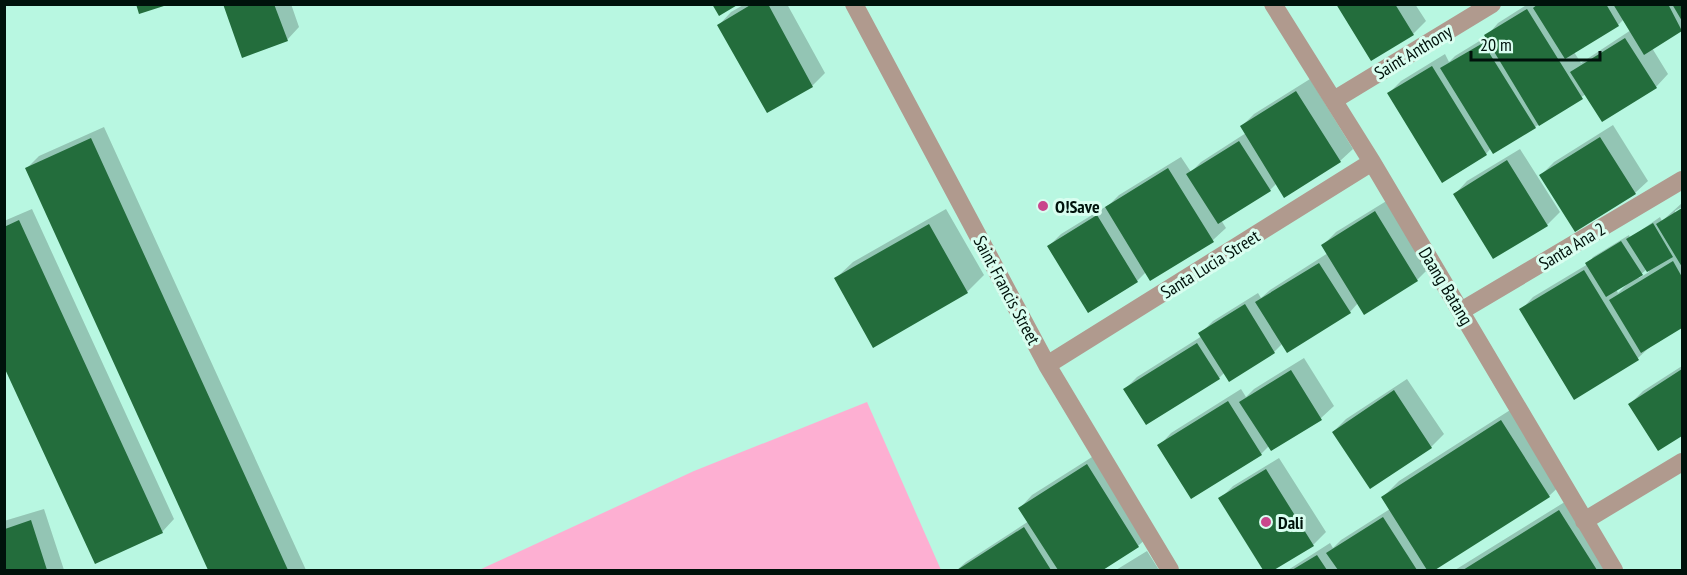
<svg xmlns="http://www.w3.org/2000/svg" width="1687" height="575" font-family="'PT Sans Narrow',sans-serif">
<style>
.green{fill:#fdafd2}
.shadow{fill:#0003;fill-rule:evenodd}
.building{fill:#236d3c}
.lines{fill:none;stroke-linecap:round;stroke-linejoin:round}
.street{stroke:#b09a8e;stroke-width:18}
.poi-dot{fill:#c9468c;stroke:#d9fef0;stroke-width:2}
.labels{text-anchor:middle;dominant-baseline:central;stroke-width:6;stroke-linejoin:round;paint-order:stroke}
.street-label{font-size:18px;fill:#00120b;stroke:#d9fef0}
.poi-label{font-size:18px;font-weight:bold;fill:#00120b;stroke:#d9fef0;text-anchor:start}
</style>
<rect width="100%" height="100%" fill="#b8f7e1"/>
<!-- green -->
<path class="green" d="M867 402 941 570H479L694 471Z"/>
<!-- shadow -->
<path class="shadow" d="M224 4H291L299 27 287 40Z
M745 4H787L825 73 812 86 767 111 719 25 731 12Z
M1338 4H1415L1426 21 1413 34Z
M1528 4H1682V29L1652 48 1668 74 1656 87 1586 94 1535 127 1491 148 1486 154 1389 93 1401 81 1445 54 1449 62 1455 56 1486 37 1498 23ZM1624 19 1631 30 1581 63 1574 52 1618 25Z
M1310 79 1353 149 1340 161 1277 183 1270 190 1221 220 1226 228 1213 240 1150 279 1146 272 1137 281 1049 246 1061 234 1110 204 1119 195 1181 157 1191 172 1201 162 1246 133 1242 126 1254 114Z
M1613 125 1648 181 1635 193 1541 175 1554 162Z
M104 127 306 570H210L27 168 39 156Z
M1520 149 1560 212 1547 225 1493 257 1455 194 1467 181Z
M1388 200 1430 267 1417 280 1358 303 1350 312 1283 343 1274 352 1230 380 1225 372 1219 378 1125 389 1137 377 1202 336 1200 334 1213 321 1258 293 1261 298 1270 290 1328 253 1323 245 1336 232Z
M1682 203V207L1675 211V214L1682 210V326L1652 345 1638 358 1574 398 1521 310 1533 297 1588 264 1593 257 1629 235 1630 238 1660 217 1662 221ZM1647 269 1649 272 1639 278 1638 277ZM1627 284 1618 293 1616 289Z
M32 209 174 519 162 532 4 364V221Z
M946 209 984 275 967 292 836 278 853 262Z
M1304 358 1334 406 1321 418 1271 449 1269 446 1261 454 1159 446 1171 433 1241 389 1246 397 1254 389Z
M1682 366V434L1659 449 1630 404 1643 391Z
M1407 379 1444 434 1431 447 1333 432 1346 419Z
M1518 405 1566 480 1549 496 1436 568 1437 570H1288L1330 543 1333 548 1341 540 1390 509 1383 497 1399 481Z
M1100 452 1151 534 1138 546 1100 570H957L966 562 1029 521 1020 508 1032 495Z
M1279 458 1326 532 1313 545 1271 570H1265L1220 499 1233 486Z
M1576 495 1623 570H1455Z
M44 509 64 570H4V521Z
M1147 551 1159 570H1116Z"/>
<!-- building -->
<path class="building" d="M136 4H167V5L139 14Z
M223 4H274L288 41 242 58Z
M712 4H739L719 16Z
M752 4H768L813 87 767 113 717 25Z
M1336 4H1395L1414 35 1371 61Z
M1538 4H1606L1619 26 1565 59 1533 8Z
M1613 4H1668L1682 31 1644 55Z
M1672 4H1682V21Z
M1527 9 1583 99 1539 126 1484 35Z
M1625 38 1657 88 1602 122 1570 72Z
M1483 43 1536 128 1493 154 1440 68Z
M1432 66 1487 155 1442 183 1387 93Z
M1296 91 1341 162 1284 198 1240 126Z
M1600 137 1636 194 1575 232 1539 175Z
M91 138 288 570H208L25 168Z
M1239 141 1271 191 1218 224 1186 174Z
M1507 160 1548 226 1493 259 1453 194Z
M1168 168 1214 242 1150 281 1105 207Z
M1682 208V267L1656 224Z
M1375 211 1418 281 1364 315 1321 245Z
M1097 215 1138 282 1088 313 1047 246Z
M19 220 163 533 95 564 4 367V227Z
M1653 223 1673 257 1647 272 1626 239Z
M929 224 968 293 873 348 834 278Z
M1621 241 1643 275 1606 297 1585 263Z
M1673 261 1682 277V328L1641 353 1609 300Z
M1319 263 1351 313 1287 353 1255 302Z
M1584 270 1639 360 1574 400 1519 309Z
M1245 304 1275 353 1229 382 1198 333Z
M1197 343 1220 379 1146 425 1123 389Z
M1682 369V436L1658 451 1628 404Z
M1291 370 1322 420 1271 451 1239 402Z
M1394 390 1432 448 1370 489 1332 432Z
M1228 401 1262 455 1191 499 1157 445Z
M1501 420 1550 497 1435 570H1427L1381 497Z
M1087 464 1139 547 1103 570H1058L1018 508Z
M1266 469 1314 546 1274 570H1263L1218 498Z
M1559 510 1597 570H1463Z
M1383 517 1417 570H1338L1326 553Z
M31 520 47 570H5V529Z
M1024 527 1051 570H957Z
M1317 555 1327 570H1292Z"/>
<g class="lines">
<!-- street -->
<path class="street" d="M854 4 1047 365 1170 570
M1273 4 1372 162 1614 570
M1334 100 1492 4
M1461 311 1682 180
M1047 365 1372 162
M1584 521 1682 462"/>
</g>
<!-- markers -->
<g class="poi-dot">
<circle cx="1043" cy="206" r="6"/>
<circle cx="1266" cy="522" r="6"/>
</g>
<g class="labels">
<!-- street labels -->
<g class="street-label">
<text transform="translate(1413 52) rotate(-31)">Saint Anthony</text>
<text transform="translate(1572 246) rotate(-31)">Santa Ana 2</text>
<text transform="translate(1210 264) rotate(-32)">Santa Lucia Street</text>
<text transform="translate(1446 286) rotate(59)">Daang Batang</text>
<text transform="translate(1007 290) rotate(62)">Saint Francis Street</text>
</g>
<!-- poi labels -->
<g class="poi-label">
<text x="1055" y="206">O!Save</text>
<text x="1278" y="522">Dali</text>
</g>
</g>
<!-- border -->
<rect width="1687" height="575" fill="none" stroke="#00120b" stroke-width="12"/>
<!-- scale -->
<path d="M1471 51v9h129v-9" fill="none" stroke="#00120b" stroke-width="3"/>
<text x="1480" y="51" font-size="18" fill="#00120b" stroke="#d9fef0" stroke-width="4.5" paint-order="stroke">20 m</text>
</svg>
